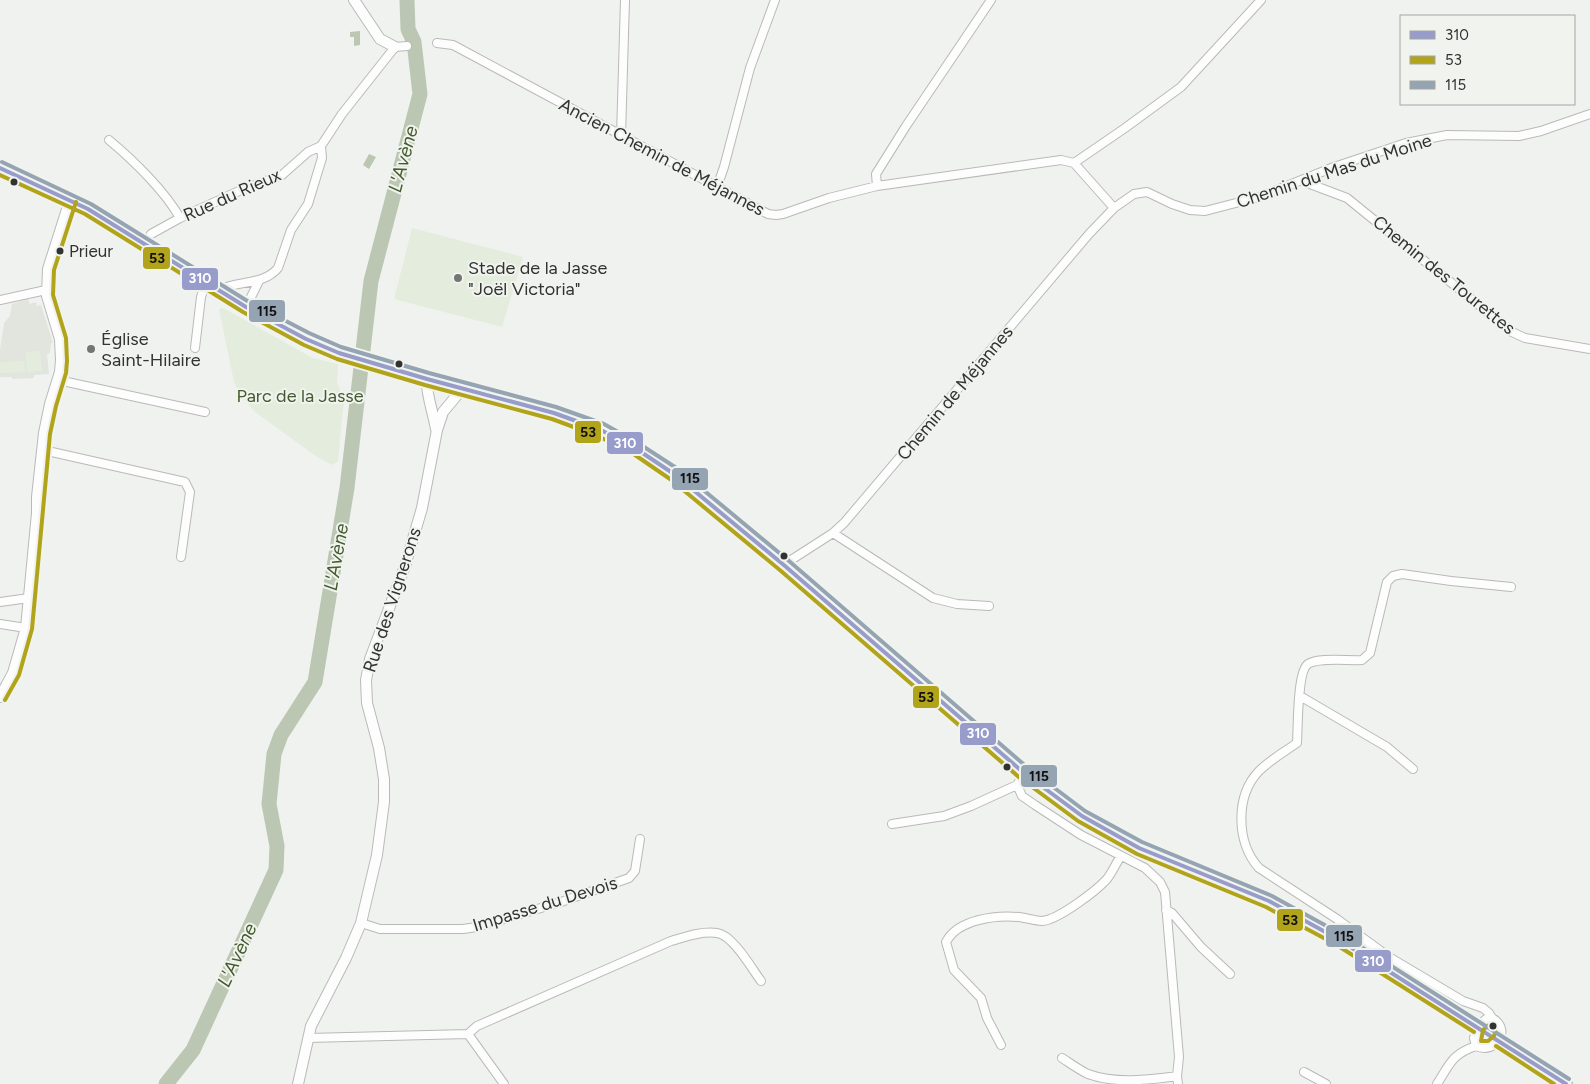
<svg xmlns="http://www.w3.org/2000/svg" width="1590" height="1084" font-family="Figtree,sans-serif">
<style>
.built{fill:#e1e5de}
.green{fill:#e4eddd}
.water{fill:#bbc7b2}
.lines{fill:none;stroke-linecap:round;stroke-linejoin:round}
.river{stroke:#bbc7b2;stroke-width:15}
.street-casing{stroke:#b9bab8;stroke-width:10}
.secondary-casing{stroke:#b9bab8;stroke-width:12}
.primary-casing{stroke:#b9bab8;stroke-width:14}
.street{stroke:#fdfdfd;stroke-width:8}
.secondary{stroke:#fdfdfd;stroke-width:10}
.primary{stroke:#fdfdfd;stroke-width:11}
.bus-1-casing{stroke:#f0f3ee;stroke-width:8}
.bus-2-casing{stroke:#f0f3ee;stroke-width:8}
.bus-3-casing{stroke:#f0f3ee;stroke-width:8}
.bus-1{stroke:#979cca;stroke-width:4}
.bus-2{stroke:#b2a41a;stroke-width:4}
.bus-3{stroke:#95a4b2;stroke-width:4}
.bus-dot{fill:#323331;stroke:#f0f3ee;stroke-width:2}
.poi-dot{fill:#747674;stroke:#f0f3ee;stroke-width:2}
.labels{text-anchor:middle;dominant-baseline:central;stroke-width:4;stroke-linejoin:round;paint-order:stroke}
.bus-label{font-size:17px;fill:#323331;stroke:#f0f3ee;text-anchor:start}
.street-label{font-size:18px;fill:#323331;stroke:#f0f3ee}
.poi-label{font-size:18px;fill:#323331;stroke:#f0f3ee;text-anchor:start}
.park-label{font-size:18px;fill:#435b2e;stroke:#f0f3ee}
.water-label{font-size:19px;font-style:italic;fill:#445c2f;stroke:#f0f3ee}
.line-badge{stroke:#f0f3ee;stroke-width:2}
.badge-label{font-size:14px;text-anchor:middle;font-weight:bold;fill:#fff}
.pale-badge-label{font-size:14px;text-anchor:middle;font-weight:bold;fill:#111}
</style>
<rect width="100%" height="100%" fill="#f0f2ef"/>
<!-- built -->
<path class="built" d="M28 299 30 304 36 302 37 306 41 305 53 343H51L50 353 47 354 49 374 34 375V378L12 379V377H0V350L4 323 10 316 12 304Z"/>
<!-- green -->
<path class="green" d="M412 228 523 257 502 327 394 299Z
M223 308 313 358 338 364 337 382 344 400 338 461 332 465 317 457 255 412 239 394 234 382 219 309Z
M40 351 42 371 27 372 26 352Z
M24 361 25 372 0 373V362Z"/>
<!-- water -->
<path class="water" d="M360 31V45L354 46V37H350V32Z
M369 154 376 157 369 169 363 165Z"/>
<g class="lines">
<!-- river -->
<path class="river" d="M166 1084 193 1050 276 870 277 846 269 804 274 754 281 735 315 682 347 488 371 281 420 94 414 42 408 29 407 0"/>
<!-- street casing -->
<g class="street-casing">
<path id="street" d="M437 43 453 45 768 214 776 215 783 214 829 198 877 186 1061 160 1074 163 1114 208
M621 136 625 0
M109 140C133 160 165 191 180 218
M1074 163 1125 128 1181 87 1261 0
M1307 179 1310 184 1347 198 1512 332 1525 338 1590 349
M877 186 876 174 906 126 991 0
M717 187 724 167 750 68 775 0
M145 244 151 234 180 218 239 191 282 175 308 152 321 146
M219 290C238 280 263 286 278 268L291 230 308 204 322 158 321 146 342 114 395 47 407 46
M0 300 46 290
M246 307 259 281
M195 348 201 297 206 282
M58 380 205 412
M43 450 185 482 190 492 181 557
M833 533 933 598 957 604 989 606
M785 566 791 560 833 533 844 523 1089 234 1114 208 1134 194 1147 192 1172 204 1190 210 1205 211 1259 197 1334 167 1406 143 1447 135 1519 136 1541 131 1590 114
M0 602 29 598
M0 624 26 628
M1300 696 1387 747 1413 769
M1024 773 1017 785 1022 796 1035 805 1081 835 1145 868 1160 882 1165 892 1179 1057 1177 1076 1178 1084
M892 824 944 816 971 806 1017 785
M1166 910 1172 913 1201 947 1230 974
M361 923 380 929H463L477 927 561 902 629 878 635 871 640 839
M1492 1018 1489 1013 1483 1008 1463 1001 1389 957 1337 919 1259 868C1236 843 1235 796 1259 771 1270 760 1284 752 1297 743 1298 729 1297 671 1308 664 1319 657 1349 661 1362 660L1370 653 1387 582 1393 576 1402 574 1451 581 1511 587
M1492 1018C1512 1029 1497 1055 1476 1046L1474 1038 1477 1027 1486 1019Z
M468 1034 504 1084
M308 1038 468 1034 477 1026 671 941C685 937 701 931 717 933 733 935 752 969 761 981
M1001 1045 987 1018 981 998 954 970 946 942C958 919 996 915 1019 917 1027 918 1035 921 1042 921 1058 920 1096 891 1107 879 1112 873 1116 863 1121 856
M1062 1058C1070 1063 1079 1070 1088 1074 1115 1084 1149 1080 1177 1076
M1304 1072 1326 1084
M1437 1084C1450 1064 1452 1054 1476 1046"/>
</g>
<!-- secondary casing -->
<g class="secondary-casing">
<path id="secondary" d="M354 0 380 39 395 47
M427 379C425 390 434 416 436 429
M0 697 13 673 26 628 37 513V497L44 433 50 404 60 372 61 360 60 339 47 296 48 269 70 200
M298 1084 311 1026 346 958 361 923 377 855 384 802V779L379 748 367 703 366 680 370 659 405 566 422 508 437 430 443 412 463 388"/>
</g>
<!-- primary casing -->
<g class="primary-casing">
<path id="primary" d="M0 168 30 181 88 209 246 307 306 339 339 353 427 379 554 413 601 430 638 450 674 474 785 566 1024 773 1082 816 1110 833 1139 848 1269 901 1338 939 1566 1084"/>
</g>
<!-- street -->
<use href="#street" class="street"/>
<!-- secondary -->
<use href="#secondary" class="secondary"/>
<!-- primary -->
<use href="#primary" class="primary"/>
<!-- bus-1 casing -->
<g class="bus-1-casing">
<path id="bus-1" d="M0 168 88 209 246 307 306 339 339 353 427 379 554 413 601 430 638 450 674 474 785 566 1024 773 1082 816 1139 848 1269 901 1338 939 1566 1084"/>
</g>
<!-- bus-2 casing -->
<g class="bus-2-casing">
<path id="bus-2" d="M0 175 85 214 243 312 304 345 337 359 425 385 552 419 598 436 635 455 670 479 781 571 1020 778 1078 821 1137 854 1266 907 1335 944 1474 1032
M5 700 19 675 32 629 50 434 56 406 66 373 67 361 66 338 53 295 54 270 76 202
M1489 1025C1495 1025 1496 1032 1494 1036L1488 1041H1481L1483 1030Z
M1496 1046 1554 1084"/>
</g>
<!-- bus-3 casing -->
<g class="bus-3-casing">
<path id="bus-3" d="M2 162 91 204 249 302 309 333 341 347 429 373 556 407 604 424 641 445 678 469 789 561 1028 768 1085 811 1142 842 1272 896 1341 934 1569 1079"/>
</g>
<!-- bus-1 -->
<use href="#bus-1" class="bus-1"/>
<!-- bus-2 -->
<use href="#bus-2" class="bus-2"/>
<!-- bus-3 -->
<use href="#bus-3" class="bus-3"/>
</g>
<!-- markers -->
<g class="bus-dot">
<circle cx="14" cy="182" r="4.5"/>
<circle cx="60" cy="251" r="4.5"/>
<circle cx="399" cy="364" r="4.5"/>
<circle cx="784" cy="556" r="4.5"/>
<circle cx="1007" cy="767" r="4.5"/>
<circle cx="1493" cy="1026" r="4.5"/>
</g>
<g class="poi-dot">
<circle cx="458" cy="278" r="5"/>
<circle cx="91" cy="349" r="5"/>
</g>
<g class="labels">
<!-- bus labels -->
<g class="bus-label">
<text x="69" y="251">Prieur</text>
</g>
<!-- street labels -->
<g class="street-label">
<text transform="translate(662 157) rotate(28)">Ancien Chemin de Méjannes</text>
<text transform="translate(1334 171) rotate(-18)">Chemin du Mas du Moine</text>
<text transform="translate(232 195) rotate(-24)">Rue du Rieux</text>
<text transform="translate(1444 275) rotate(39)">Chemin des Tourettes</text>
<text transform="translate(955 393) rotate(-50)">Chemin de Méjannes</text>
<text transform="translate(392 600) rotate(-72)">Rue des Vignerons</text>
<text transform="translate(545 904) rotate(-17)">Impasse du Devois</text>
</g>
<!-- poi labels -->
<g class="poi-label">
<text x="468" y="268">Stade de la Jasse<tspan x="468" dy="21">"Joël Victoria"</tspan></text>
<text x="101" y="339">Église<tspan x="101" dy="21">Saint-Hilaire</tspan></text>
</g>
<!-- park labels -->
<g class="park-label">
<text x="300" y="396">Parc de la Jasse</text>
</g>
<!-- water labels -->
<g class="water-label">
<text transform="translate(403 159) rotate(-75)">L'Avène</text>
<text transform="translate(336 557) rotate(-80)">L'Avène</text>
<text transform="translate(237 955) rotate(-65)">L'Avène</text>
</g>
</g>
<g class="line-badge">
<rect x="142" y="246" width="29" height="24" rx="5" fill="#b2a41a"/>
<rect x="181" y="267" width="38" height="24" rx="5" fill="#979cca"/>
<rect x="248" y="299" width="38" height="24" rx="5" fill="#95a4b2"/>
<rect x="574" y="420" width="28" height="24" rx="5" fill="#b2a41a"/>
<rect x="606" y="431" width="38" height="24" rx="5" fill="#979cca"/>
<rect x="671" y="467" width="38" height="24" rx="5" fill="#95a4b2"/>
<rect x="912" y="685" width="28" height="24" rx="5" fill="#b2a41a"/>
<rect x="959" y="722" width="38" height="24" rx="5" fill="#979cca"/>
<rect x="1020" y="764" width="38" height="24" rx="5" fill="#95a4b2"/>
<rect x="1276" y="908" width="28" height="24" rx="5" fill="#b2a41a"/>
<rect x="1325" y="924" width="38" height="24" rx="5" fill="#95a4b2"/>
<rect x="1354" y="949" width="38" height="24" rx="5" fill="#979cca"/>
</g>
<g class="badge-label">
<text x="200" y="283">310</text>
<text x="625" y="448">310</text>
<text x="978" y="738">310</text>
<text x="1373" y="966">310</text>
</g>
<g class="pale-badge-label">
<text x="157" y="263">53</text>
<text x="267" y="316">115</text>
<text x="588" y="437">53</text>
<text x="690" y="483">115</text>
<text x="926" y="702">53</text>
<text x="1039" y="781">115</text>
<text x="1290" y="925">53</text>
<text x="1344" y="941">115</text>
</g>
<!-- legend -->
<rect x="1400" y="15" width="175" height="90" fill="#f0f3ee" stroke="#a4a6a2"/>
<rect x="1410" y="31" width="25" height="8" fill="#979cca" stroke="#a4a6a2"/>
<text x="1445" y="40" font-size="15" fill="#323331">310</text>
<rect x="1410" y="56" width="25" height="8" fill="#b2a41a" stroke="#a4a6a2"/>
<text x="1445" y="65" font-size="15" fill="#323331">53</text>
<rect x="1410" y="81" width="25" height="8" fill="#95a4b2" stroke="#a4a6a2"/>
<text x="1445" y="90" font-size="15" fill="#323331">115</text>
</svg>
